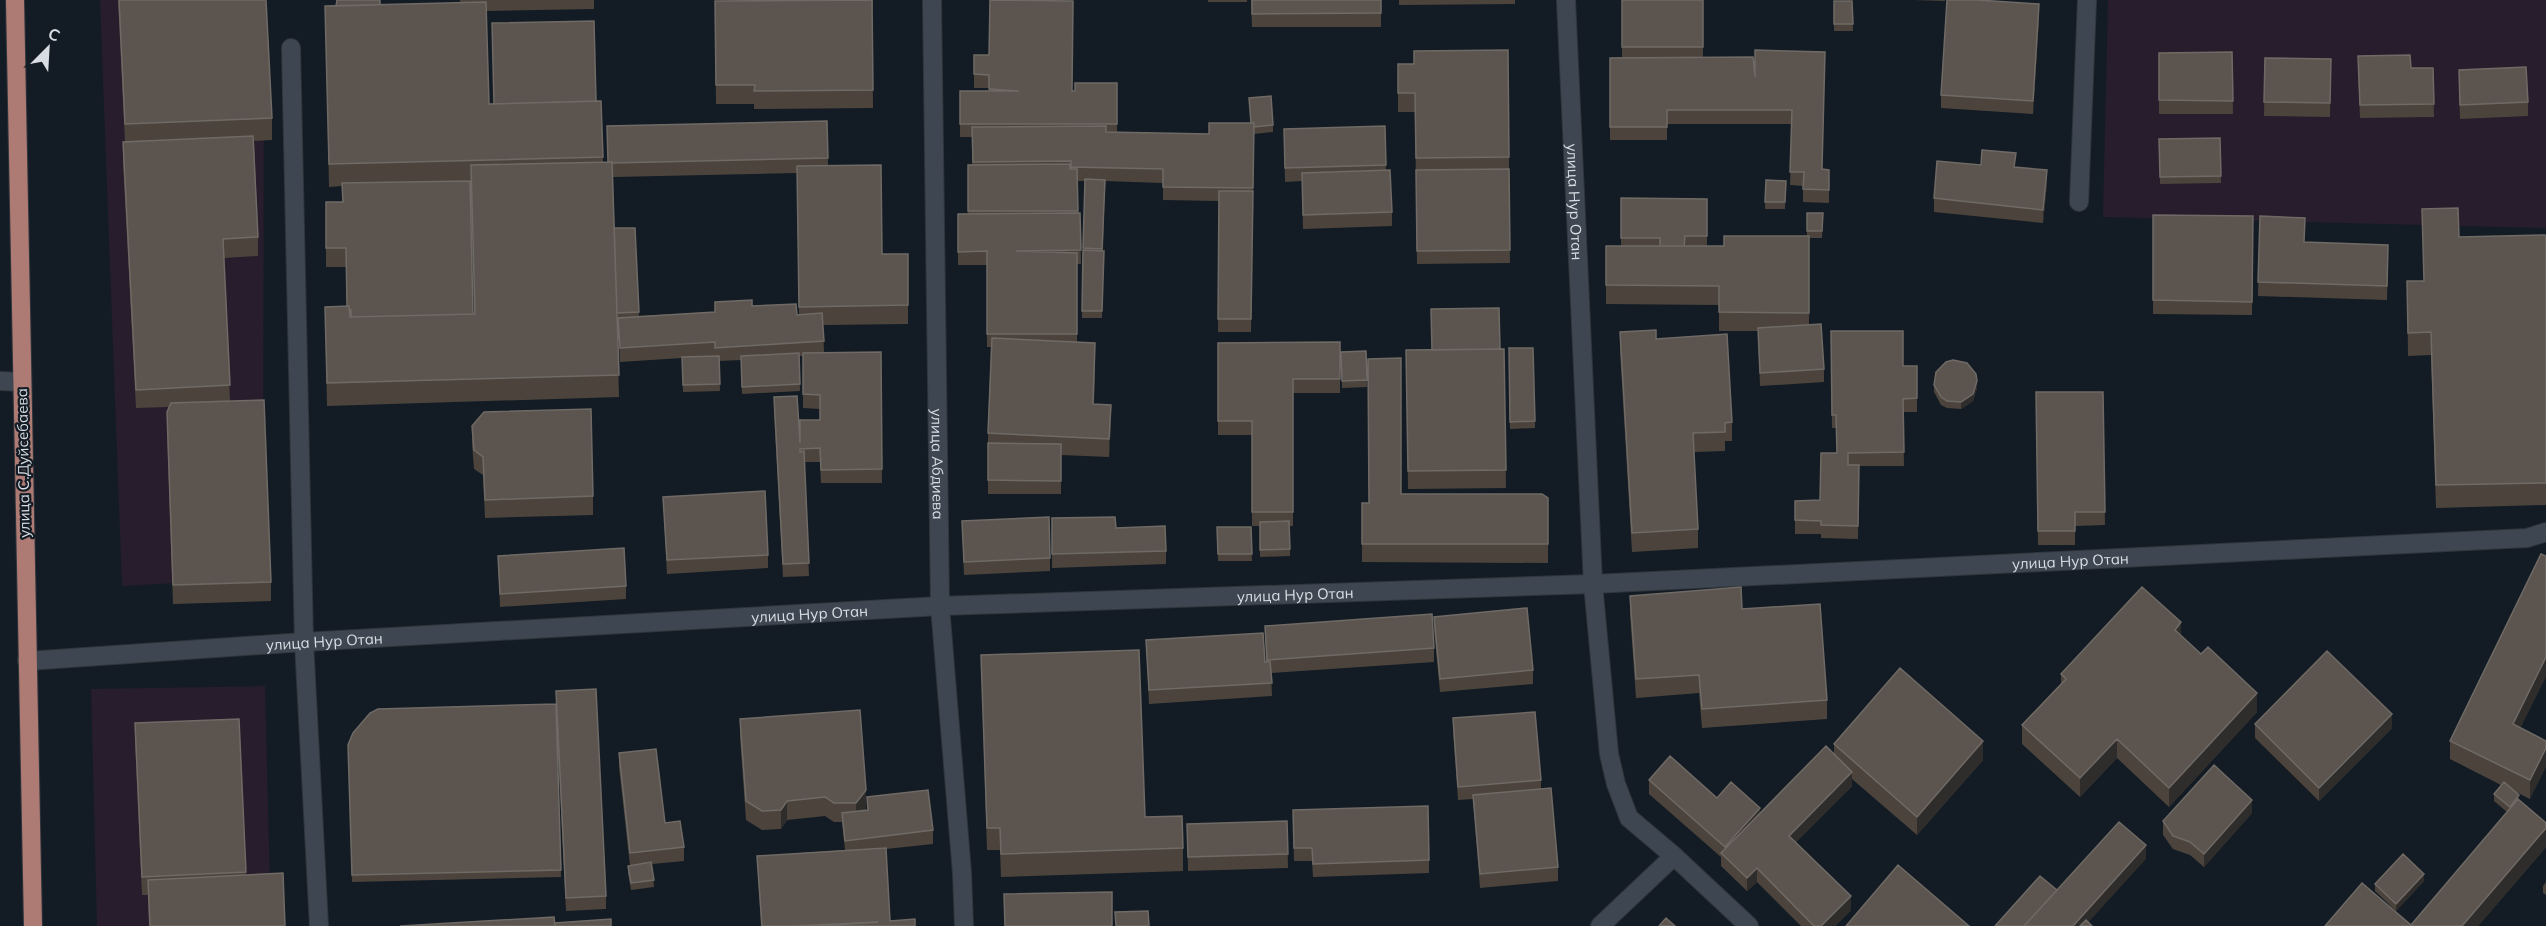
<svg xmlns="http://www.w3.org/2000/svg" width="2546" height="926" font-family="Mulish,sans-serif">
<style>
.commercial{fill:#271d2c}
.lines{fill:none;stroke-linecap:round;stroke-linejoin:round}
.street-casing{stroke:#31353c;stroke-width:20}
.primary-casing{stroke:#31353c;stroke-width:20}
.street{stroke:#3e4751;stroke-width:18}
.primary{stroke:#ad7b74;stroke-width:18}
.wall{fill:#4c443c;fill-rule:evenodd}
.shaded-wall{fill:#2f2d2b}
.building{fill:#5c544e;stroke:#6f6a65;stroke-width:1.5}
.labels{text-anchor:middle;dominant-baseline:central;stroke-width:4.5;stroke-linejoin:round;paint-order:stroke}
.street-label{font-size:15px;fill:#d8dde3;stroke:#131c24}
</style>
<rect width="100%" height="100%" fill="#131c24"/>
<!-- commercial -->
<path class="commercial" d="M100 0H264L263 578 122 586Z
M2108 0H2546V228L2103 217Z
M265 686 271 926H97L91 689Z"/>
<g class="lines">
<!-- street casing -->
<g class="street-casing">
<g id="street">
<path id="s1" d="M932 0 940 606 962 873 964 926"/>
<path id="s2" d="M1566 0 1593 584 1609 754 1616 784 1629 818 1674 856 1749 926"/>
<path d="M291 48 304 642 319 926"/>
<path d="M2079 202 2087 0"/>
<path d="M0 381 22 382"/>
<path id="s3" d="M27 661 304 642 940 606 1593 584 2527 538 2546 532"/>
<path d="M1600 926 1674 856"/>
</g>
</g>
<!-- primary casing -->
<g class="primary-casing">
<path id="primary" d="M15 0 33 926"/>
</g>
<!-- street -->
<use href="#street" class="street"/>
<!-- primary -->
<use href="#primary" class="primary"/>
</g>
<!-- wall -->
<path class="wall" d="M118 0H266L272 118V140L254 141 258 237V256L224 258 230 401 271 582V601L173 604 167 431V412L169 407 136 408 123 161V142H125Z
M460 0H594V9L486 11 489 104 601 101 603 162H608L827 121 828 166 882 254H908V324L823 325 824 352H881L882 483H821L820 462H804L809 576 783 577 774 411V397L800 439 820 420V409L803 408V356H799L800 391 742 394 741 360 719 361 720 391 683 392 682 358 620 362 614 235 635 228 639 316 715 312V302L752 306 799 315 797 173 613 177 619 397 327 406 325 307 347 306 346 267H326V202H342V186L329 187 325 6 460 3ZM471 183 474 314H473Z
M759 0H873V11H872L873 108 754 109V104H716L715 1Z
M1208 0H1247V2H1208Z
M1251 0H1381V27H1252Z
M1399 0H1515V4L1399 5Z
M1622 0H1703V57L1755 77 1825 52 1822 170H1829V203L1803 202V186L1790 185 1792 124H1667V140H1610V58L1622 57Z
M1913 0H1945V1Z
M1834 1H1852L1853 31H1834Z
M2039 18 2033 114 1941 108V95Z
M1508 50 1510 263 1417 264 1415 112H1398V64H1414Z
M2232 52 2233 114H2159V53Z
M974 55 1072 91 1117 83V133L1209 134 1251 123 1249 98 1273 125V132L1254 134 1251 332H1218L1219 201 1163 200V183L1105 181 1103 251 1102 318H1082L1083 255V248L1085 181H1077L1078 213H1080L1081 264H1077V342L1095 362 1094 404 1111 424 1109 457 1061 455V494H988V433L991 347H987V265H958V214H968V165L972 164V137H960V91H989V88H974Z
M2265 58 2331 59 2330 117 2264 116Z
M2433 68 2434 117 2360 118 2358 69Z
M2459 83 2528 102V116L2460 119Z
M1385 126 1386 170 1392 212V226L1303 229 1302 181 1285 182 1284 129Z
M2220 138 2221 183 2160 184 2159 139Z
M1981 165 2016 167 2047 184 2043 223 1934 212V198Z
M1766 180 1786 181 1785 209H1765Z
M1621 198 1707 199V246H1724L1807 236V213H1823L1822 238H1809V325L1824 369V382L1760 386 1758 331H1719V305L1606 304V246H1621Z
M2422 209 2459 237H2546V505L2436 508 2431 355 2408 356 2407 281H2424Z
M2153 215 2253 216 2252 315 2153 314Z
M2260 216 2304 242 2388 258 2387 300 2258 296Z
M1831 331 1903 366H1917V412H1903L1904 466H1859L1858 539 1821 538V534H1795V501L1820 500 1837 453 1836 428H1832Z
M1620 332 1656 339 1732 422V441H1725V451L1694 452 1698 529V548L1632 552 1620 351Z
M1340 342V393H1293V526H1290V556L1260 557V526H1252V435H1218V343Z
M1509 348H1533L1535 428 1510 429Z
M1504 349 1506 488 1408 489 1406 350Z
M1366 351 1367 387 1342 388 1341 352Z
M1934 385 1977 388 1973 401 1961 409 1947 408 1941 405 1934 392Z
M2036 392H2103L2105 525 2075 526V545H2038Z
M472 426 593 496V515L485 518 483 475 474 469 472 444Z
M1401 494 1548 498V563L1362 562V503H1369Z
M663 497 768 555V568L667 574Z
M1052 518 1116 528 1166 551V564L1052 568Z
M962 521 1050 558V571L964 575Z
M1217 527H1251L1252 561H1218Z
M498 556 626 586V599L500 607Z
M1630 596 1742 609 1827 700V719L1702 728 1699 693 1636 698 1630 614Z
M1434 617 1533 670V684L1440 692 1434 630Z
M1265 626 1434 648V662L1271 673 1272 696 1149 704 1146 640 1265 662 1266 661Z
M2181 636 2257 712 2169 807 2117 758 2080 797 2022 744V725L2061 684V674Z
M981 655 1145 817 1183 848V871L1001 877 1000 850H987Z
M2546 676 2520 728 2546 741 2530 799 2516 792 2519 800 2546 847 2478 926H2325L2411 925 2507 812 2494 801V794L2501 785 2450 759V741Z
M556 691 606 896V909L566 911 556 712 561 877 352 882 348 745 556 704Z
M1453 718 1541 780V789L1558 867V881L1480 888 1473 799 1458 800 1453 731Z
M239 719 246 875 285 926H149L148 895H142L135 741V723Z
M740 719 866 808 864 811 867 810V797L933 830V844L886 849 890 921 915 926H761L757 856 845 850 842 822H834L825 816 787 820 781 829 762 830 746 820 740 737Z
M2255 724 2392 728 2319 801 2255 738Z
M1834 744 1983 760 1917 835 1852 779V786L1796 842 1851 910 1835 926H1801L1757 882 1747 891 1721 866V857L1649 794V780L1717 798 1760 813 1834 754Z
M619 753 665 823 684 847V861L652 864 654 887 631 890 628 873V866H630L619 767Z
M2252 813 2204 867 2190 855 2173 849 2163 835V821Z
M1287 821 1288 868 1188 871 1187 824Z
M1293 823 1429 860V873L1313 877 1312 861H1294Z
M2424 881 2396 911 2375 891V884Z
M2546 882V895L2543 893V886Z"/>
<!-- shaded-wall -->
<path class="shaded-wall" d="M2039 4V18L2033 114V101Z
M2047 170V184L2043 223V210Z
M1095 343V362L1093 423V404Z
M1977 381V388L1973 401 1961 409V402Z
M1111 405V424L1109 457V439Z
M2181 622V641L2175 630Z
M2546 657V676L2513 743V724Z
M2257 693V712L2169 807V788Z
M2392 714V728L2319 801V788Z
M2117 739V758L2080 797V778Z
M1983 741V760L1917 835V817Z
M2546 748V767L2530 799V780Z
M1852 772V786L1789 849V836Z
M866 790V808L856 821V803Z
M2519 795V802L2510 814V807Z
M2252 800V813L2204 867V854Z
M787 801V820L781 829V810Z
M1760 808V821L1725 857V847Z
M2546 828V847L2478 926H2462Z
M2146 845V859L2085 926H2073Z
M1757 868V882L1747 891V878Z
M2424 874V881L2396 911V904Z
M1851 896V910L1835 926H1821Z"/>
<!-- building -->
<path class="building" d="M119 0H266L272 118 125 124Z
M337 0H380V5L336 6Z
M872 0 873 90 754 91 755 85H716L715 1Z
M990 0 1073 1 1072 91H1075V83H1117V124H960V91H1019L989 89V75L974 74V55H989Z
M1252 0H1381V13L1252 14Z
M1622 0H1703V47H1622Z
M1947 0H1978L2039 4 2033 101 1941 95Z
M1834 1H1852L1853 24H1834Z
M486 2 489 104 601 101 603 157 329 164 325 6Z
M594 21 596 101 494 104 492 23Z
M1508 50 1509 157 1416 158 1415 93H1398V64H1414V51Z
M1755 50 1825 52 1822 169 1829 170V190L1803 189 1804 172H1790L1792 110H1667V127H1610V58L1753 57 1755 77Z
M2232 52 2233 101 2159 100V53Z
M2410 55 2411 68H2433L2434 104 2360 105 2358 56Z
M2265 58 2331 59 2330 103 2264 102Z
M2526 67 2528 102 2460 105 2459 70Z
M1271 96 1273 125 1254 127V123H1251L1249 98Z
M827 121 828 158 612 163V162H608L607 126Z
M1209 123H1254L1253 188 1163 187V169L1071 167V161L973 162 972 127 1106 126V132L1209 134Z
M1385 126 1386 165 1285 168 1284 129Z
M253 136 258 237 223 239 230 385 136 390 123 142Z
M2220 138 2221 176 2160 177 2159 139Z
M1982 150 2016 153 2014 167 2047 170 2043 210 1934 198 1937 161 1981 165Z
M612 162 619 375 327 383 325 307 349 306 350 317 475 314 471 165Z
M1070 164V169H1077L1078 211H968V165Z
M881 165 882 254H908V305L799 307 797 166Z
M1509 169 1510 250 1417 251 1416 170Z
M1390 170 1392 212 1303 215 1302 173Z
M1085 179 1105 180 1102 249 1083 248Z
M1766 180 1786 181 1785 202H1765Z
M470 181 473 314 351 317V310L349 309V306H347L346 248H326V202H343L342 183Z
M1219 191H1253L1251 319H1218Z
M1621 198 1707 199V236H1685L1684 246H1660V238H1621Z
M2458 208 2459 237 2545 235 2546 237V483L2436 485 2431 332 2408 333 2407 281H2424L2422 209Z
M1080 213 1081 250 1016 251 1077 253V334H987V251L958 252V214Z
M1807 213H1823L1822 231H1807Z
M2153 215 2253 216 2252 302 2153 300Z
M2260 216 2305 218 2304 242 2388 245 2387 286 2258 282Z
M614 228H635L639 312 617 313Z
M1724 236H1809V313L1719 312V286L1606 285V246H1724Z
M1083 250 1104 251 1102 311H1082Z
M752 300V306L796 304 797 315 822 313 824 341 715 348V342L620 348 618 318 715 312V302Z
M1499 308 1500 349 1432 350 1431 309Z
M1821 324 1824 369 1760 373 1758 328Z
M1656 330V339L1727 334 1732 422 1725 423V432L1693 433 1698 529 1632 533 1620 332Z
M1831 331H1903V366H1917V398L1903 399 1904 452 1848 453V465H1859L1858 526 1821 525V521L1795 520V501L1820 500 1821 453H1837L1836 415H1832Z
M992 338 1095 343 1093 404 1111 405 1109 439 988 433Z
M1340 342V379H1293V512H1252V421H1218V343Z
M1509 348H1533L1535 421 1510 422Z
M1504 349 1506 470 1408 471 1406 350Z
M1366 351 1367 380 1342 381 1341 352Z
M881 352 882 469 821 470 820 448 800 449V452L804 451 809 563 783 564 774 397 797 396 800 443V420H820V395L803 394V353Z
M799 353 800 384 742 387 741 356Z
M719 356 720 384 683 385 682 357Z
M1401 358V494H1542L1548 498V544H1362V503H1369L1368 359Z
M1953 360 1967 363 1976 374 1977 381 1973 394 1961 402 1947 401 1941 397 1934 385 1936 372 1946 362Z
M2036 392H2103L2105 512H2075V531H2038Z
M264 400 271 582 173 585 167 412 171 403Z
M591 409 593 496 485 500 483 457 474 450 472 426 484 412Z
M988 443 1061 444V481L988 480Z
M765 491 768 555 667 560 663 497Z
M1049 517 1050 558 964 562 962 521Z
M1115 517 1116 528 1165 526 1166 551 1052 554V518Z
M1289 521 1290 549 1260 550V522Z
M1217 527H1251L1252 554H1218Z
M624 548 626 586 500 594 498 556Z
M2541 554 2546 556V657L2513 724 2546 741V748L2530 780 2450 741Z
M1741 587 1742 609 1820 604 1827 700 1702 709 1699 675 1636 679 1630 596Z
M2142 587 2181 622 2175 630 2201 654 2208 647 2257 693 2169 788 2117 739 2080 778 2022 725 2066 679 2061 674Z
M1527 608 1533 670 1440 679 1434 617Z
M1432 614 1434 648 1267 660 1265 626Z
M1263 633 1265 662 1270 661 1272 683 1149 690 1146 640Z
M1139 650 1145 817 1182 816 1183 848 1001 854 1000 828H987L981 655Z
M2327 651 2392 714 2319 788 2255 724Z
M1900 668 1983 741 1917 817 1834 744Z
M596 689 606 896 566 898 556 691Z
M556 704 561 870 352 875 348 745 353 733 370 713 378 709Z
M860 710 866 790 856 803H834L825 797 787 801 781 810 762 811 746 801 740 719Z
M1535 712 1541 780 1458 787 1453 718Z
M239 719 246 872 142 877 135 723Z
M1826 746 1852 772 1789 836 1851 896 1821 926H1814L1757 868 1747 878 1721 853Z
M656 749 665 823 680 821 684 847 630 853 619 753Z
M1670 756 1717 798 1731 782 1760 808 1725 847 1649 780Z
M2214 765 2252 800 2204 854 2190 842 2173 836 2163 821Z
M2504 782 2519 795 2510 807 2494 794Z
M1551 788 1558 867 1480 874 1473 795Z
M928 790 933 830 845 841 842 813 868 810 867 797Z
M2518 799 2546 823V828L2462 926H2325L2362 883 2411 925Z
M1428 806 1429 860 1313 864 1312 848H1294L1293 810Z
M1287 821 1288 854 1188 857 1187 824Z
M2119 822 2146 845 2073 926H2024Z
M886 848 890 921 915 919V926H816L878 922 795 926H762L757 856Z
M2403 854 2424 874 2396 904 2375 884Z
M651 862 654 880 631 883 628 866Z
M1898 865 1969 926H1846Z
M283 873 285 926H150L148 880Z
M2040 876 2057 890 2024 926H1995Z
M1112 892V926H1005L1004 894Z
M1148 911 1149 926H1116L1115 912Z
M554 917 555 926H400Z
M1666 918 1675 926H1659Z
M611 919V926H555V923Z
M2086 920 2092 926H2080Z"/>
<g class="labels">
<!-- street labels -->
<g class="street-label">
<text stroke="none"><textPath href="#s2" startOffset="202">улица Нур Отан</textPath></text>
<text transform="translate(23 463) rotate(-91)">улица С.Дуйсебаева</text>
<text stroke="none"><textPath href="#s1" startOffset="464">улица Абдиева</textPath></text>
<text stroke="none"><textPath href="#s3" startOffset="2046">улица Нур Отан</textPath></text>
<text stroke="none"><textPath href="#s3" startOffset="1270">улица Нур Отан</textPath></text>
<text stroke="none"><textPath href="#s3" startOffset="784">улица Нур Отан</textPath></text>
<text stroke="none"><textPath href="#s3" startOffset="298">улица Нур Отан</textPath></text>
</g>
</g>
<!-- north arrow -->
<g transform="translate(48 48) rotate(24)" stroke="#131c24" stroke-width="4.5" paint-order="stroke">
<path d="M0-4.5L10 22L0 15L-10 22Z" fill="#d8dde3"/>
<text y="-9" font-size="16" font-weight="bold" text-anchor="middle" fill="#d8dde3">С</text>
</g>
</svg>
